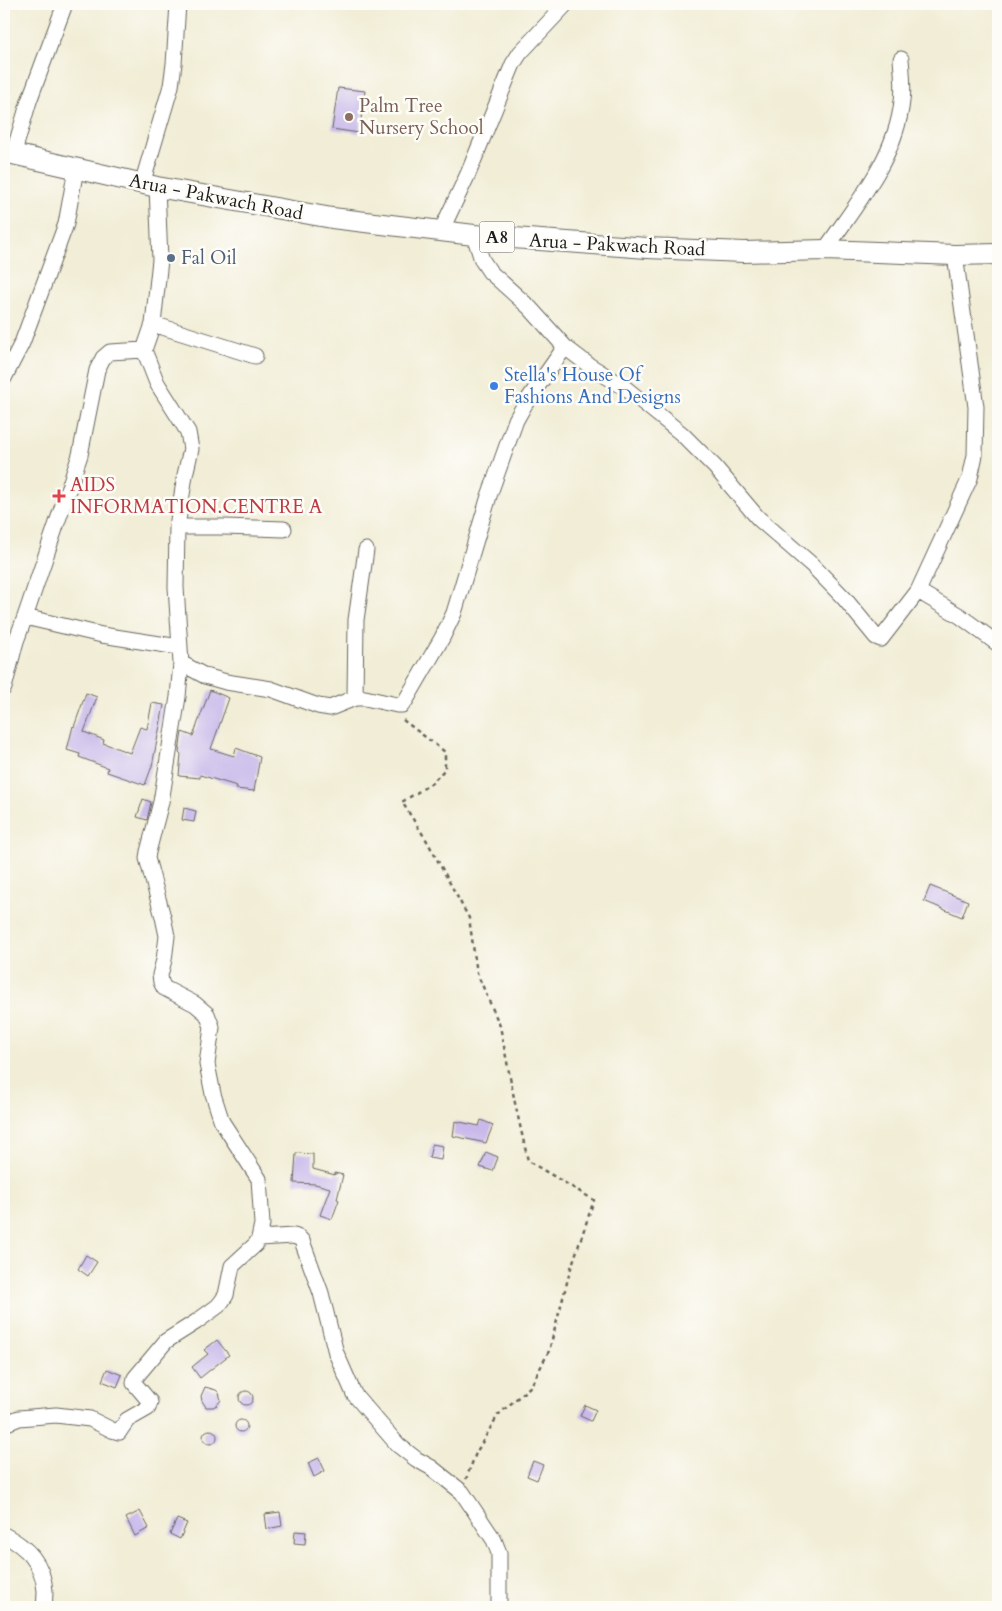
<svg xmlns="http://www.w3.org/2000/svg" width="1002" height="1611" font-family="Cardo,serif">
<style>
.building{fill:#c8b9ea}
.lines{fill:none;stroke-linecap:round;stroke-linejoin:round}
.minor-casing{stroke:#67655d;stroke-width:17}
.major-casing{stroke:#67655d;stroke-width:22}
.path{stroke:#67655d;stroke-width:2.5;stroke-dasharray:4 4;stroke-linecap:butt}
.minor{stroke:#fff;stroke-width:15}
.major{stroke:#fff;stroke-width:20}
.education-dot{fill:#8d6e63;stroke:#fdfcf7;stroke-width:2}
.service-dot{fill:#5c6f8a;stroke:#fdfcf7;stroke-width:2}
.shop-dot{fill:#3f7fe0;stroke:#fdfcf7;stroke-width:2}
.health-dot{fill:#e0444e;stroke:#fdfcf7;stroke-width:2}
.labels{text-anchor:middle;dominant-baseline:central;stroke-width:5;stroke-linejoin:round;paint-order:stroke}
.shield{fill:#fdfcf7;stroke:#605f5e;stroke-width:1}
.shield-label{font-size:18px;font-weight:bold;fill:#1c1c1c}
.education-label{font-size:19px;fill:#785e54;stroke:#fdfcf7;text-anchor:start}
.street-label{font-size:19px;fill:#1c1c1c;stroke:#fdfcf7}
.service-label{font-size:19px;fill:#4e5e75;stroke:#fdfcf7;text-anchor:start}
.shop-label{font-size:19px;fill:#366cbe;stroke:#fdfcf7;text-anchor:start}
.health-label{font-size:19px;fill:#be3a42;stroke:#fdfcf7;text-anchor:start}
</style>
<rect width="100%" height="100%" fill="#fdfcf7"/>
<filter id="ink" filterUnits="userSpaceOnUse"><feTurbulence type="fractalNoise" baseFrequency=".02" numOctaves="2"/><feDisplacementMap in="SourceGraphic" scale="10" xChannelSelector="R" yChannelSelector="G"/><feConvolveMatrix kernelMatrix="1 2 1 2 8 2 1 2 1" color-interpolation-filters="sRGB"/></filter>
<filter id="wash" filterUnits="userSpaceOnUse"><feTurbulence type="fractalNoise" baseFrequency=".0096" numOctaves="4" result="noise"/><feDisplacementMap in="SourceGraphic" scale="20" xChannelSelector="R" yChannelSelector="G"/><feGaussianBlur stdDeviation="1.12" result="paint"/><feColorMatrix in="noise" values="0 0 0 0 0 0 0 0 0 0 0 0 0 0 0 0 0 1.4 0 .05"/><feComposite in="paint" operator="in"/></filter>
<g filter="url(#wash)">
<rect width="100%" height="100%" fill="#f1edd6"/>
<g id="blocks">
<!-- building -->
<path class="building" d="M338 88 365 91 359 133 332 129Z
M210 690 229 698 211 749 234 756 236 748 260 757 254 791 236 789 237 786 200 775V778L179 776 181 754 179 752 182 732 193 736Z
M86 693 97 697 84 732 104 740 103 743 130 753 140 727 147 729 152 703 164 705 152 766 145 785 107 772 108 768 79 757 80 754 67 750 73 726 74 727Z
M143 799 151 802 147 820 137 817Z
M184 808 196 811 194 822 182 820Z
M930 886 968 901 962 917 924 901Z
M481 1120 493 1125 486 1143 453 1136 455 1121 479 1126Z
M432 1144 443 1146 441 1160 429 1158Z
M486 1152 498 1157 493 1171 480 1167Z
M296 1153 313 1154V1169L335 1175V1173L343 1175 337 1199 339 1200 332 1219 320 1215 330 1188 315 1184 294 1183Z
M86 1255 97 1262 88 1276 78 1269Z
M217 1340 229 1355 200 1378 192 1367 208 1354 204 1350Z
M107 1369 122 1375 117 1387 102 1381Z
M205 1387 216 1390 219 1393 221 1400 217 1405 213 1407H206L202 1401 201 1396Z
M239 1398a7 7 0 1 1 14 0a7 7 0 1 1-14 0Z
M585 1405 596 1410 591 1421 580 1416Z
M235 1426a6 6 0 1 1 12 0a6 6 0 1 1-12 0Z
M203 1437a7 7 0 1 1 14 0a7 7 0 1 1-14 0Z
M319 1458 325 1471 314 1477 308 1463Z
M533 1461 543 1465 537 1480 527 1476Z
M140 1511 149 1528 135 1536 126 1518Z
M280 1512 282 1526 267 1529 265 1514Z
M177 1519 187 1523 180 1539 170 1534Z
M295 1531 306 1532 305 1544 294 1543Z"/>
</g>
</g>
<g filter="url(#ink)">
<use href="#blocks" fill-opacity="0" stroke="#67655d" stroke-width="1"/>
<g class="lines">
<!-- minor casing -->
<g class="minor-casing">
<path id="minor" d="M13 155 29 101 65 4
M142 184 171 86 174 64 178 4
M157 187 160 260 153 324 144 350 110 352 103 358 97 370 80 455 25 617 102 635 179 647
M441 231 468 174 513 64 520 53 566 4
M825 250C856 204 896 158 902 101 904 87 902 73 901 59
M153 324 255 356
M565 347 590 366 624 387 682 434 715 467 758 518 812 565 844 598 876 637 881 639 918 591 970 478 975 455 976 407 955 255
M4 378 22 343 66 224 76 169
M177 527H224L284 529
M918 591 960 616 998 644
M181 663 205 676 226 682 271 689 318 706 330 708 355 698H365L397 705H402L406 700 442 638 454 613 489 496 516 420 525 404 565 347 530 308 490 272 482 260 474 235
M4 688 16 641 25 617
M355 698 356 620 366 550
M259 1238 294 1236 299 1238 302 1241 321 1293 336 1353 354 1394 398 1445 416 1459 432 1468 462 1492 494 1540 499 1553V1604L500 1607
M4 1424 19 1418 56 1415 90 1419 112 1430 119 1432 127 1420 148 1408 150 1402 134 1383 135 1378 166 1341 196 1322 218 1306 222 1301 226 1295 232 1266 256 1244 259 1238 262 1224 259 1179 222 1122 213 1094 207 1064 212 1027 207 1014 195 1004 164 988 161 982 160 975 164 960 167 936 163 917 147 858 148 852 161 802 178 697 181 663 176 587 177 527 185 475 191 449 188 432 157 383 144 350
M4 1535C27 1547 43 1563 45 1591 45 1596 44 1602 45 1607"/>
</g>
<!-- major casing -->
<g class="major-casing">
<path id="major" d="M4 152 157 187 332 218 474 235 647 248 744 252 825 250 955 255 998 254"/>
</g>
<!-- path -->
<path class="path" d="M403 720 445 752V769L432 783 402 802 427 841 469 918 477 973 500 1026 515 1103 528 1161 594 1200 570 1271 549 1351 531 1386 498 1415 476 1453 466 1479"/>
<!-- minor -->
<use href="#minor" class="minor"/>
<!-- major -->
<use href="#major" class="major"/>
</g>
</g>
<!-- markers -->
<circle class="education-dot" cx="349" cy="117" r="5"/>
<circle class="service-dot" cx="171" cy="258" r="5"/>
<circle class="shop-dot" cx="494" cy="386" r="5"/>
<path class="health-dot" d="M56.5 488.5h5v5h5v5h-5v5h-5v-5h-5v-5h5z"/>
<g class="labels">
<!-- shield labels -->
<rect class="shield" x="479.5" y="221.5" width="35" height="31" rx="4"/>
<g class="shield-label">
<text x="497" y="237">A8</text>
</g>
<!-- education labels -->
<g class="education-label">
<text x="359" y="106">Palm Tree<tspan x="359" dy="22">Nursery School</tspan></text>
</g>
<!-- street labels -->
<g class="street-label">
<text transform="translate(216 197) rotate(11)">Arua - Pakwach Road</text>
<text transform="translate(617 245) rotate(3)">Arua - Pakwach Road</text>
</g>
<!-- service labels -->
<g class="service-label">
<text x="181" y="258">Fal Oil</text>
</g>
<!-- shop labels -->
<g class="shop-label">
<text x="504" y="375">Stella's House Of<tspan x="504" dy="22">Fashions And Designs</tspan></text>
</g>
<!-- health labels -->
<g class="health-label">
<text x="70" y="485">AIDS<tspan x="70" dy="22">INFORMATION.CENTRE A</tspan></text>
</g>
</g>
<!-- margin -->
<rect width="1002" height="1611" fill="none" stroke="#fdfcf7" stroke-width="20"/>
</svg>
